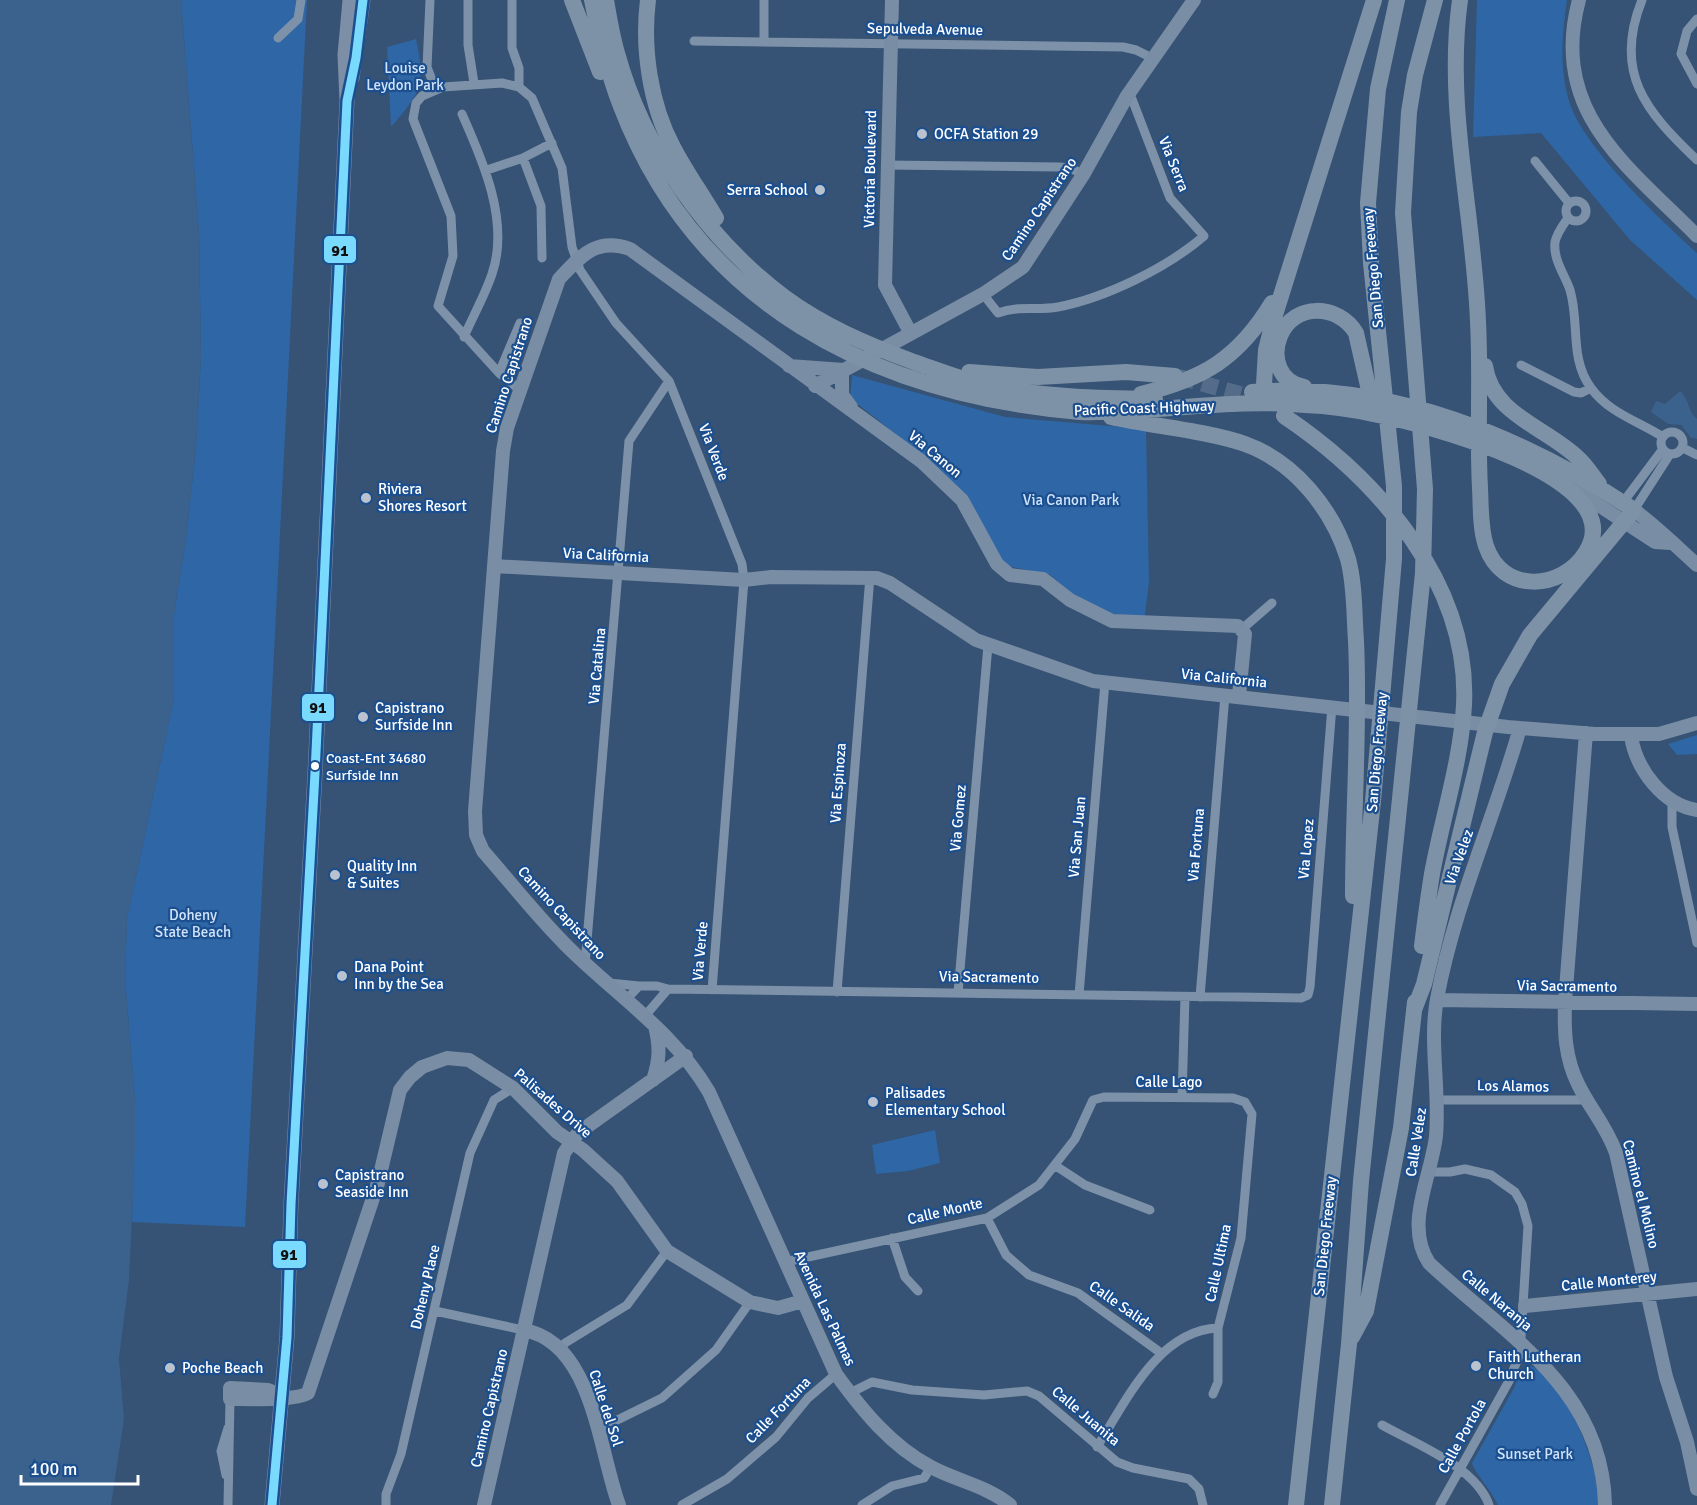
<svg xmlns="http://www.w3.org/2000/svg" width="1697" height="1505" font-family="Signika,sans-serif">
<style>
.green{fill:#2f66a5}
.water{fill:#3b618d}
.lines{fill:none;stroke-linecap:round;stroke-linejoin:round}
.highway-tunnel{stroke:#546c89;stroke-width:16;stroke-dasharray:16 8;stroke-linecap:butt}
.street{stroke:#7d92a8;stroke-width:9}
.secondary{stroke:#798da4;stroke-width:14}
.primary{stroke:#7d8ea7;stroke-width:15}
.highway{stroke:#7e92a7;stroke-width:16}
.bus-1-casing{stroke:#1b4f8f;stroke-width:14}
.bus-1{stroke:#7adafe;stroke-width:9}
.poi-dot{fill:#b9c2ce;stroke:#1b4f8f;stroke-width:2}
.bus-dot{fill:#fff;stroke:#1b4f8f;stroke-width:2}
.labels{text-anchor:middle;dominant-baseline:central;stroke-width:4.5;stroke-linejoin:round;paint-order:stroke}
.bus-label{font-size:14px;fill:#fff;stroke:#1b4f8f;text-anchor:start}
.street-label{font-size:15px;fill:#fff;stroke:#1b4f8f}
.park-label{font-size:15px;fill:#cfe3fa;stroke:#1b4f8f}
.poi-label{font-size:15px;fill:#fff;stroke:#1b4f8f;text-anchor:start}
.line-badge{stroke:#1b4f8f;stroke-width:2}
.pale-badge-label{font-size:16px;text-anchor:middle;font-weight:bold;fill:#111}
</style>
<rect width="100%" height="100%" fill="#365274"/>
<!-- green -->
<path class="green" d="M181 0H307L245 1227 132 1222 135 1101 125 979 127 919 174 698V614L186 539 196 447 201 356 199 233Z
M1477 0H1567C1562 34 1559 70 1570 104 1585 149 1661 220 1697 253V300L1630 240 1541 133 1473 137Z
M416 39C426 85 421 92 391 127L387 47Z
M852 375 1005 417 1146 429 1149 582 1144 622 1112 619 1071 593 1049 574 1012 567 1003 563 955 487 935 465 850 398Z
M1697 735V754L1677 755 1668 744Z
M935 1130 940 1163 908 1171 876 1174 872 1145Z
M1531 1366C1566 1380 1600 1469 1600 1505H1498C1492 1491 1474 1472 1472 1463L1514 1388 1520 1372Z"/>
<!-- water -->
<path class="water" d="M0 0H181L199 233 201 356 196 447 186 539 174 614V698L127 919 125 979 135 1101V1148L129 1280 119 1358 124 1419 111 1505H0Z
M1680 391C1690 399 1687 411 1697 419V439L1691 438 1681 425 1668 424 1651 412 1656 401 1665 404Z"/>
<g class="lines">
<!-- highway-tunnel -->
<path class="highway-tunnel" d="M1179 377 1254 398 1265 405"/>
<!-- street -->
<path class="street" d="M430 0 427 67 435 88
M468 0V45L474 83
M512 0V48L519 68V87
M1642 0C1613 72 1645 111 1697 160
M1697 19 1687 31 1681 54 1697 84
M278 38 298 19 301 0
M694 41 1123 47 1136 50 1154 59
M764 42V0
M462 114C483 161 510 222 492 274 485 295 473 316 464 337
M523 158 541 206 542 258
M1535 161 1569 203
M886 165 1059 167 1071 168 1083 175
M487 170 523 158 552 143
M1566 211a10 10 0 1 1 20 0a10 10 0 1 1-20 0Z
M1568 218C1563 225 1557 233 1555 242 1553 260 1565 275 1570 290 1580 323 1569 358 1591 388 1609 413 1638 421 1663 437
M983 294 998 313C1021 305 1035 311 1058 307 1105 298 1167 268 1204 236L1170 198 1132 99 1127 96
M1521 365 1574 392 1581 393 1591 388
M499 373 520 323
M521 391 499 373 438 306 453 256 451 216 413 119 416 103 422 96 443 87 502 83 519 87 532 98 562 168 572 247 580 270 616 323 669 381 742 564 744 580 712 990
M1661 443a11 11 0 1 1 22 0a11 11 0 1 1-22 0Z
M1683 448 1697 455
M1621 505 1663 449
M1634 510 1670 454
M1242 629 1272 603
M1672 803V827L1697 943
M585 964 629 441 669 381
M609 983 639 986
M837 992 870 576
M958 993 988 645
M1079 995 1105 682
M1200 997 1225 695
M626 1000 639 986H657L668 989 1301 998 1308 995 1310 987 1332 706
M645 1016 668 989
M1182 1097 1185 997
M1438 1100H1587
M1056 1166 1085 1185 1150 1210
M1428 1172H1450L1465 1169 1491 1175 1515 1192 1522 1204 1528 1226 1520 1353 1509 1381 1440 1505
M987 1218 1006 1255 1029 1275 1078 1293 1161 1353
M892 1238 905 1277 918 1291
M785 1262 987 1218 1039 1185 1075 1139 1093 1100 1104 1097 1233 1098 1245 1102 1252 1114 1241 1238 1218 1328V1382L1213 1394
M435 1311 523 1330
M560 1349 565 1343 627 1305 667 1251
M850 1393 872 1382 912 1390 984 1395 1027 1391 1039 1396 1117 1462 1133 1468 1189 1479 1199 1489 1203 1505
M1382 1425C1416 1444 1476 1467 1489 1505
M597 1430 662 1398 716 1350 750 1302
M1097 1447C1125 1403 1158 1330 1218 1328
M226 1475 221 1451 228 1428
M228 1505 230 1399
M386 1505V1494L401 1454 470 1153 494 1100 513 1088
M682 1505 727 1479 776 1437 808 1398 836 1374
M862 1505 892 1486 924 1478 931 1467"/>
<!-- secondary -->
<path class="secondary" d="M892 0 885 285 910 332
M1579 0C1549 112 1627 165 1697 236
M789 366 844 370
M842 370V395L851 407
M815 386 983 294 1023 267 1083 175 1127 96 1194 0
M1571 487 1655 542 1670 543
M1634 510C1657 527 1676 546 1697 565
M494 566 744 580 771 577 877 578 890 583 976 640 1093 681 1508 727 1595 734H1659L1697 723
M1520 728C1494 819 1454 906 1437 999 1429 1041 1440 1091 1436 1136 1431 1178 1404 1225 1429 1263 1504 1334 1603 1388 1605 1505
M1586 733 1565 1002C1564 1031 1565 1058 1578 1084 1590 1109 1606 1125 1616 1153L1666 1377 1687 1442 1697 1489
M1631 736C1636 769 1663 805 1697 810
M1437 1000 1697 1004
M653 1080C660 1059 660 1047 655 1026
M1525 1306 1697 1289
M523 1330C593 1341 599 1452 619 1505
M282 1396 268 1390 230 1388V1399C246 1399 296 1401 308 1393L378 1183 400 1090 410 1077 422 1067 447 1058 469 1060 513 1088 557 1132 583 1150 617 1181 667 1251 750 1302 778 1308 803 1301
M484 1505 564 1153 578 1133 686 1056
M1010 1505C987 1486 957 1481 931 1467 891 1446 862 1410 836 1374L709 1092C676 1035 622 999 575 954 542 923 513 885 483 851L476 835 475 811 503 451 507 428 559 279C581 256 596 237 630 249L921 461 962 500 997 564 1010 575 1043 579 1070 600 1112 621 1238 626 1245 634 1239 696"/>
<!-- primary -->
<path class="primary" d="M352 78 363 0
M272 1505 287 1337 291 1204 315 773 347 101 345 55 350 0"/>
<!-- highway -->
<path class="highway" d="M572 0 600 72
M592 0C599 35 607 70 620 104 696 305 875 395 1080 412 1100 413 1120 411 1139 410 1195 407 1250 400 1305 405 1328 406 1351 409 1373 414 1420 423 1634 477 1586 552 1562 591 1502 594 1486 546 1480 528 1481 507 1480 488 1477 433 1481 377 1478 322 1474 214 1445 108 1460 0
M606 0C609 18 612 36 617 53 643 148 706 238 784 297 823 326 868 345 914 362 940 371 965 381 992 387 1046 397 1100 398 1155 399
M648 0C642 47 650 105 673 147 686 172 702 194 716 218
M1485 366C1492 415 1546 427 1578 458 1586 465 1592 475 1599 484
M969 372 1038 377 1126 372 1175 376
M1304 387C1280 383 1271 358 1280 336 1294 302 1339 304 1356 333L1373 408
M1252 392C1389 381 1522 436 1634 510L1530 635 1502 684 1485 732 1424 984 1414 1010
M1141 394C1203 379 1238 359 1272 303
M1263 402 1266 350 1274 318 1374 0
M1284 416C1378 479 1470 584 1464 705 1461 762 1442 818 1432 874 1428 898 1425 922 1422 946
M1111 417C1152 426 1207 431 1245 444 1295 462 1333 510 1348 559 1355 585 1354 614 1356 641 1360 726 1353 811 1353 896
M1352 1337 1366 1311 1401 1128 1415 1002
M1296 1505 1373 801 1394 559V486L1371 263 1368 203 1378 89 1397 0
M1332 1505 1349 1344 1361 1181 1423 573 1425 489 1403 213 1409 112 1415 75 1435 0"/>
<!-- bus-1 casing -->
<g class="bus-1-casing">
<path id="bus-1" d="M272 1505 287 1337 291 1204 315 773 347 101 356 58 363 0"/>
</g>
<!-- bus-1 -->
<use href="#bus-1" class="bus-1"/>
</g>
<!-- markers -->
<g class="poi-dot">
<circle cx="922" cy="134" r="6"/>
<circle cx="820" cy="190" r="6"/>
<circle cx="366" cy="498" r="6"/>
<circle cx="363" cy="717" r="6"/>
<circle cx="335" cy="875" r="6"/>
<circle cx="342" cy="976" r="6"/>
<circle cx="873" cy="1102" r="6"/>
<circle cx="323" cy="1184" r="6"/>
<circle cx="1476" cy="1366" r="6"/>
<circle cx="170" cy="1368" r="6"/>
</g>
<circle class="bus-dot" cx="315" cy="766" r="5"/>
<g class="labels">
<!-- bus labels -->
<g class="bus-label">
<text x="326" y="758">Coast-Ent 34680<tspan x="326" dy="17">Surfside Inn</tspan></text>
</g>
<!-- street labels -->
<g class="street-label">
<text transform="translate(925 29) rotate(1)">Sepulveda Avenue</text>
<text transform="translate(1174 164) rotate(68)">Via Serra</text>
<text transform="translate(870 169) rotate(-89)">Victoria Boulevard</text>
<text transform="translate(1039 209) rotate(-56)">Camino Capistrano</text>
<text transform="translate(1373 268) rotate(-95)">San Diego Freeway</text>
<text transform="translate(509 375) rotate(-72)">Camino Capistrano</text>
<text transform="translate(1144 408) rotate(-2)">Pacific Coast Highway</text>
<text transform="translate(714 452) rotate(69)">Via Verde</text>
<text transform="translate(935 454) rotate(40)">Via Canon</text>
<text transform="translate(606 555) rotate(3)">Via California</text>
<text transform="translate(597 666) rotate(-85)">Via Catalina</text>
<text transform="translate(1224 678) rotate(6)">Via California</text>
<text transform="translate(1377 752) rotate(-85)">San Diego Freeway</text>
<text transform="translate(838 783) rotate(-86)">Via Espinoza</text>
<text transform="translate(958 818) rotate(-85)">Via Gomez</text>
<text transform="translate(1077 837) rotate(-85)">Via San Juan</text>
<text transform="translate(1196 845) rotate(-85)">Via Fortuna</text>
<text transform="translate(1306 849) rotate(-85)">Via Lopez</text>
<text transform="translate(1459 857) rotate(-70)">Via Velez</text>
<text transform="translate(562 913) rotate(47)">Camino Capistrano</text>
<text transform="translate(700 951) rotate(-85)">Via Verde</text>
<text transform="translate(989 977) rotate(1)">Via Sacramento</text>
<text transform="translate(1567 986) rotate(1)">Via Sacramento</text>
<text x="1169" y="1082">Calle Lago</text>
<text transform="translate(1513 1086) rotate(1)">Los Alamos</text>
<text transform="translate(553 1103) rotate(41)">Palisades Drive</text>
<text transform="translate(1416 1142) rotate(-81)">Calle Velez</text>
<text transform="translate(1641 1194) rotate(76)">Camino el Molino</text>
<text transform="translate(945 1211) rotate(-13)">Calle Monte</text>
<text transform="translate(1325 1236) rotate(-84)">San Diego Freeway</text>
<text transform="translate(1218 1263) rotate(-78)">Calle Ultima</text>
<text transform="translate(1609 1281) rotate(-6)">Calle Monterey</text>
<text transform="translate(425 1287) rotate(-77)">Doheny Place</text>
<text transform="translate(1497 1300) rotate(40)">Calle Naranja</text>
<text transform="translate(1122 1306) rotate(35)">Calle Salida</text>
<text transform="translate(825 1308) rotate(65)">Avenida Las Palmas</text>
<text transform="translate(489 1408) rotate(-77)">Camino Capistrano</text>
<text transform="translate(606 1408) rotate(72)">Calle del Sol</text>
<text transform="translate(778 1410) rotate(-46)">Calle Fortuna</text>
<text transform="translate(1086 1416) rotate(40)">Calle Juanita</text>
<text transform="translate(1462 1436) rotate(-61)">Calle Portola</text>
</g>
<!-- park labels -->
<g class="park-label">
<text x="405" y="68">Louise<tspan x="405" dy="17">Leydon Park</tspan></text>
<text x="1071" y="500">Via Canon Park</text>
<text x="193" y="915">Doheny<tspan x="193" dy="17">State Beach</tspan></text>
<text x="1535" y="1454">Sunset Park</text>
</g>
<!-- poi labels -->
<g class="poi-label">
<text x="934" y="134">OCFA Station 29</text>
<text x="808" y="190" text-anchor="end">Serra School</text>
<text x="378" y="489">Riviera<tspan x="378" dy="17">Shores Resort</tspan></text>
<text x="375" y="708">Capistrano<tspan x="375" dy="17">Surfside Inn</tspan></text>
<text x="347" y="866">Quality Inn<tspan x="347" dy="17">&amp; Suites</tspan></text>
<text x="354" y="967">Dana Point<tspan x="354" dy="17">Inn by the Sea</tspan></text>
<text x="885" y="1093">Palisades<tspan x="885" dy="17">Elementary School</tspan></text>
<text x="335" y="1175">Capistrano<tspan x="335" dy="17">Seaside Inn</tspan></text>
<text x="1488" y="1357">Faith Lutheran<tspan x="1488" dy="17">Church</tspan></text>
<text x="182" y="1368">Poche Beach</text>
</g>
</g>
<g class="line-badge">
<rect x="323" y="235" width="34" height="29" rx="6" fill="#7adafe"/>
<rect x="301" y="693" width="34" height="29" rx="6" fill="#7adafe"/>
<rect x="272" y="1240" width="35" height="29" rx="6" fill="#7adafe"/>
</g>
<g class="pale-badge-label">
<text x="340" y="256">91</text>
<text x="318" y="713">91</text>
<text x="289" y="1260">91</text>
</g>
<!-- scale -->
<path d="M21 1475v9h117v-9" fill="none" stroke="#ffffff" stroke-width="3"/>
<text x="30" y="1475" font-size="18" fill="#ffffff" stroke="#1b4f8f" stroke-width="4.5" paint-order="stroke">100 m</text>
</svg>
